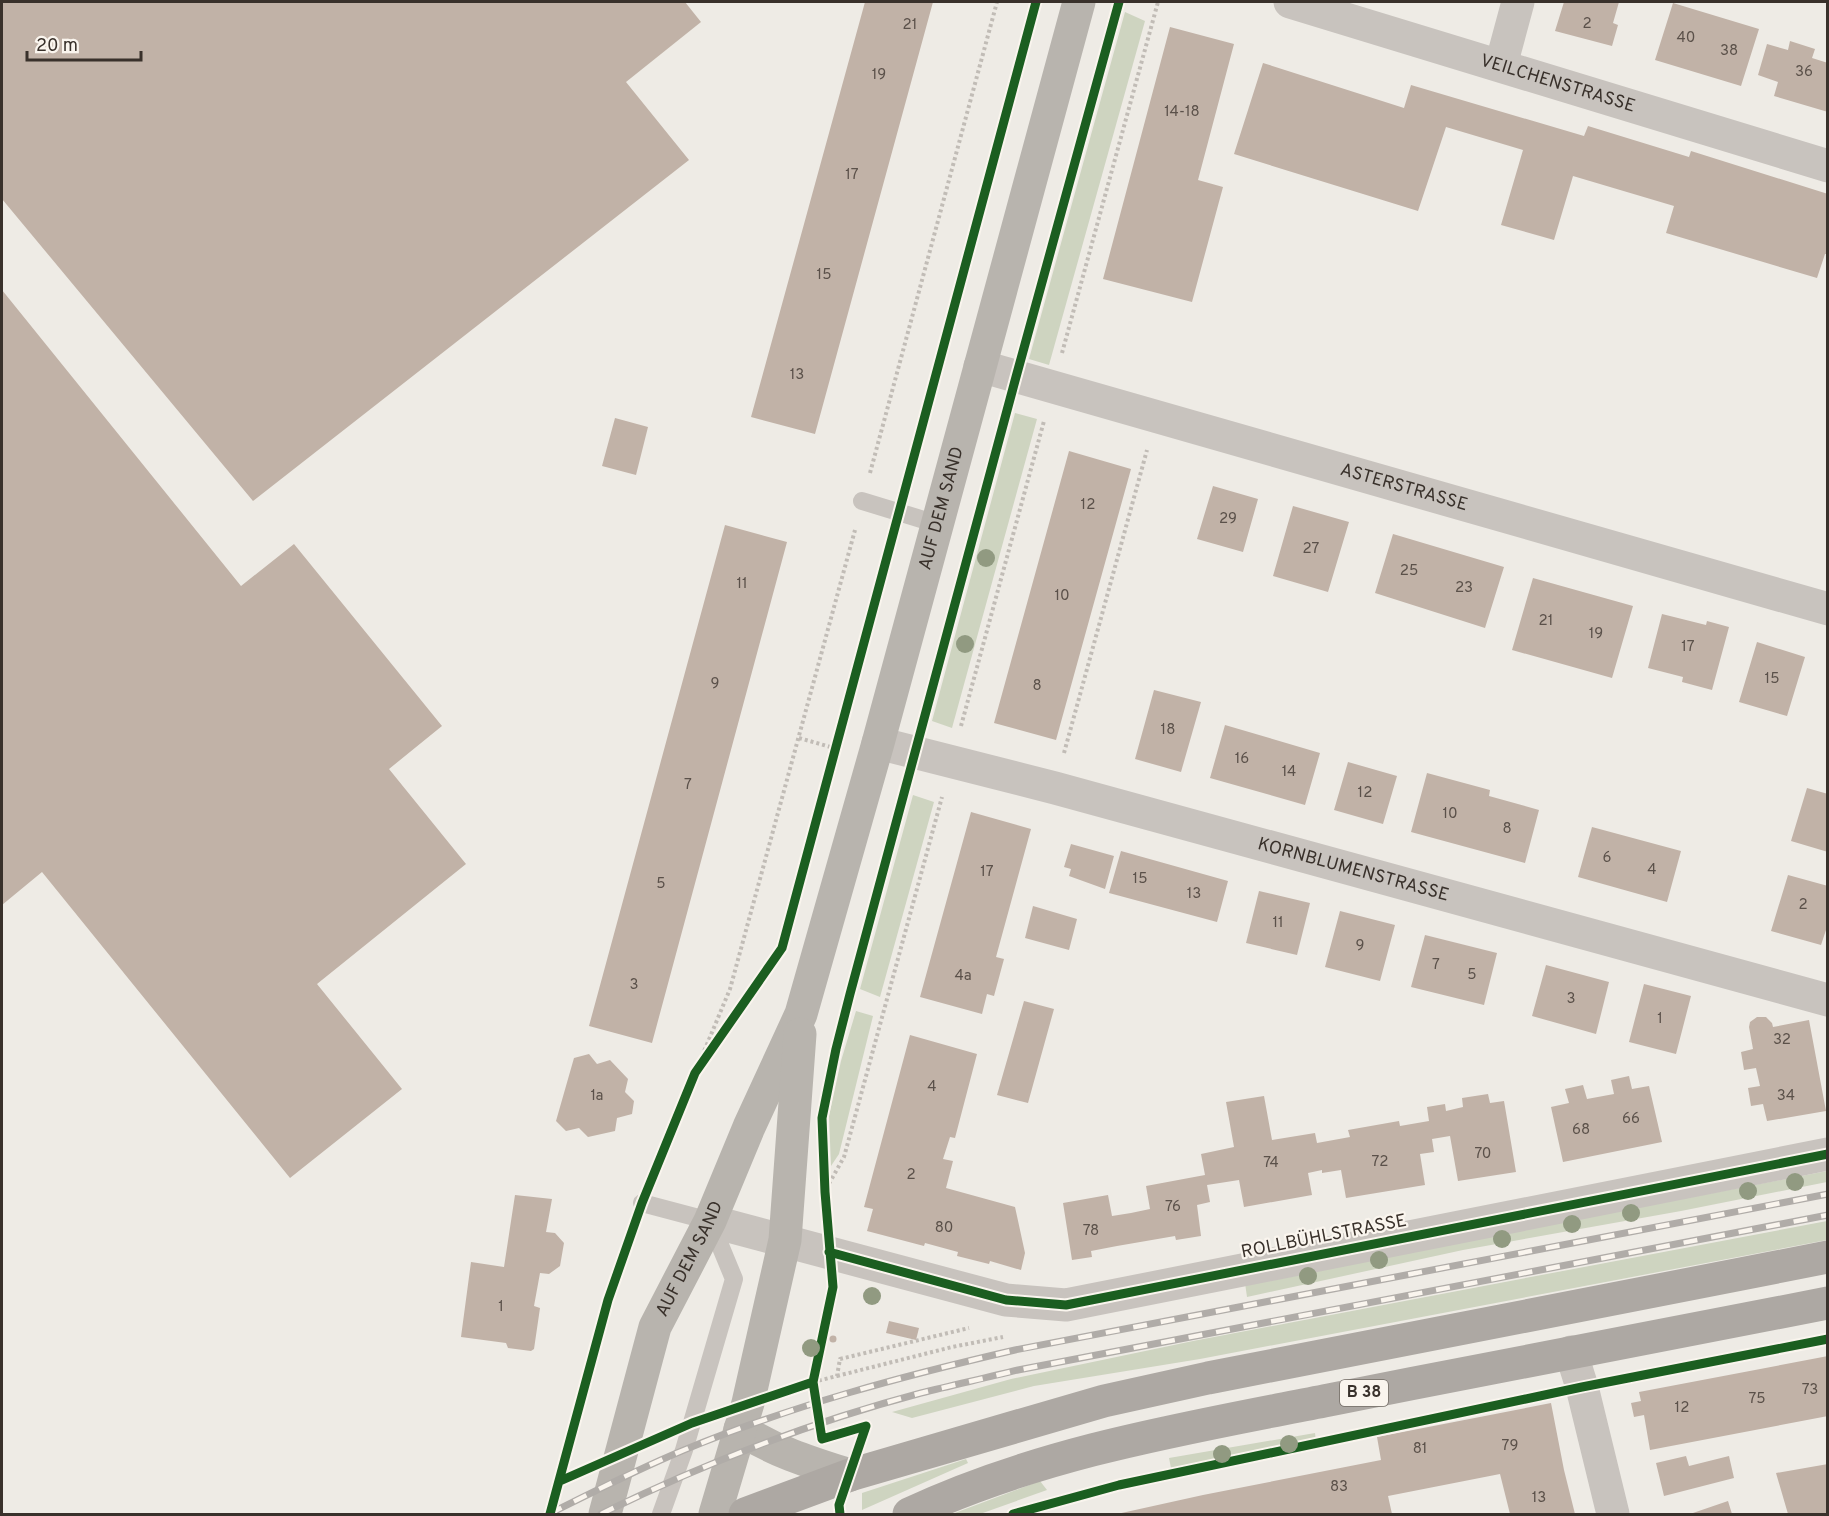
<svg xmlns="http://www.w3.org/2000/svg" width="1829" height="1516" font-family="Overpass,sans-serif">
<style>
.green{fill:#ced4c0}
.building{fill:#c1b2a7}
.lines{fill:none;stroke-linecap:round;stroke-linejoin:round}
.path{stroke:#c1bcb6;stroke-width:4;stroke-dasharray:3 3;stroke-linecap:butt}
.lane{stroke:#c8c3be;stroke-width:18}
.street{stroke:#c8c3be;stroke-width:33}
.secondary{stroke:#b8b4ae;stroke-width:33}
.primary{stroke:#ada8a3;stroke-width:33}
.rail-casing{stroke:#b0aca8;stroke-width:7}
.rail{stroke:#faf5ee;stroke-width:4.5;stroke-dasharray:14;stroke-linecap:butt}
.cycleway-casing{stroke:#faf5ee;stroke-width:13}
.cycleway{stroke:#1b5e20;stroke-width:9}
.tree{fill:#919a81}
.labels{text-anchor:middle;dominant-baseline:central;stroke-width:4.5;stroke-linejoin:round;paint-order:stroke}
.number-label{font-size:15px;fill:#5b514a}
.shield{fill:#faf5ee;stroke:#736c66;stroke-width:1.5}
.shield-label{font-size:16px;font-weight:bold;fill:#39312b}
.street-label{font-size:18px;fill:#39312b;stroke:#faf5ee}
</style>
<rect width="100%" height="100%" fill="#eeebe5"/>
<!-- green -->
<path class="green" d="M1125 12 1145 21 1049 365 1029 359Z
M1015 413 1037 419 952 728 932 721Z
M913 795 934 802 880 997 860 989Z
M856 1011 873 1016 839 1154 831 1166 829 1116 841 1061Z
M1827 1171V1182L1681 1211 1463 1250 1247 1297 1245 1283Z
M1827 1221V1240L1200 1359 1034 1386 912 1418 892 1412 1011 1379 1193 1341Z
M1315 1433 1316 1442 1171 1468 1169 1458Z
M966 1459 968 1463 862 1510V1493Z
M1040 1481 1047 1490 980 1514H952Z"/>
<!-- building -->
<path class="building" d="M2 2H685L701 22 626 82 689 160 253 501 2 199Z
M865 2H933L815 434 751 417Z
M1564 2H1619L1613 23 1618 25 1612 46 1555 31Z
M1673 3 1759 29 1741 86 1655 60Z
M1170 27 1234 44 1198 180 1223 187 1192 302 1103 279Z
M1790 41 1815 49 1812 58 1828 63V112L1774 96 1778 82 1758 75 1767 44 1788 50Z
M1263 63 1404 108 1411 85 1584 136 1588 126 1689 157 1691 151 1828 194V254H1825L1817 278 1666 233 1674 206 1573 176 1554 240 1501 225 1523 150 1446 127 1418 211 1234 154Z
M2 290 241 586 294 544 442 726 389 769 466 864 317 984 402 1089 290 1178 42 872 2 905Z
M615 418 648 427 636 475 602 466Z
M1069 451 1131 469 1056 740 994 723Z
M1213 486 1258 499 1243 552 1197 539Z
M1293 506 1349 522 1328 592 1273 576Z
M725 525 787 542 652 1043 589 1026Z
M1393 534 1504 567 1485 628 1375 593Z
M1533 578 1633 606 1612 678 1512 650Z
M1662 614 1706 625 1707 621 1729 627 1712 690 1682 682 1683 677 1648 668Z
M1757 642 1805 657 1787 716 1739 702Z
M1154 690 1201 702 1181 772 1135 759Z
M1225 725 1320 753 1305 805 1210 778Z
M1348 762 1397 776 1383 824 1334 810Z
M1427 773 1490 790 1489 796 1539 810 1525 863 1411 832Z
M1807 788 1828 794V852L1791 841Z
M971 812 1031 829 996 957 1004 959 994 996 987 994 982 1014 920 997Z
M1592 827 1681 851 1667 902 1578 877Z
M1071 844 1114 856 1105 889 1069 876 1071 869 1064 867Z
M1121 851 1228 881 1217 922 1109 893Z
M1788 875 1828 886V924L1821 945 1771 931Z
M1259 891 1310 903 1297 955 1246 943Z
M1033 906 1077 919 1069 950 1025 938Z
M1340 911 1395 925 1380 981 1325 967Z
M1425 935 1497 953 1484 1005 1411 987Z
M1546 965 1609 982 1596 1034 1532 1016Z
M1644 984 1691 996 1676 1054 1629 1042Z
M1024 1001 1054 1009 1028 1103 997 1095Z
M1757 1017H1766L1772 1023 1773 1027 1809 1020 1826 1111 1767 1121 1763 1104 1751 1106 1748 1088 1760 1086 1756 1068 1744 1070 1741 1052 1753 1049 1749 1027 1750 1022Z
M910 1035 977 1054 955 1138 950 1137 943 1159 953 1161 946 1188 1015 1207 1025 1253 1021 1270 990 1261 989 1264 957 1256 958 1252 925 1243 924 1246 867 1231 873 1209 864 1207Z
M589 1054 597 1064 610 1060 628 1079 625 1092 634 1101 632 1114 617 1118 615 1131 588 1137 579 1128 566 1131 556 1121 574 1058Z
M1629 1076 1632 1089 1649 1086 1662 1142 1563 1162 1551 1107 1569 1103 1565 1089 1583 1085 1587 1099 1614 1094 1611 1080Z
M1488 1094 1490 1103 1504 1101 1516 1172 1458 1181 1450 1136 1432 1139 1434 1152 1420 1154 1425 1185 1346 1198 1341 1170 1322 1173V1170L1308 1173 1312 1195 1244 1207 1239 1180 1207 1185 1210 1202 1197 1205 1201 1236 1176 1240 1175 1236 1117 1246 1091 1251 1092 1257 1072 1260 1063 1203 1108 1195 1112 1216 1131 1213 1150 1209 1146 1186 1205 1175 1201 1154 1234 1147 1226 1102 1264 1096 1272 1140 1315 1133 1317 1143 1350 1137 1348 1130 1399 1121 1400 1126 1429 1121 1427 1107 1445 1104 1446 1111 1463 1107 1462 1098Z
M515 1195 552 1199 546 1232 555 1233 564 1243 560 1266 549 1274 540 1273 534 1306 540 1308 534 1349 531 1351 508 1348 506 1343 461 1337 471 1262 504 1267Z
M889 1321 919 1328 916 1340 886 1333Z
M829.5 1339a3.5 3.5 0 1 1 7 0a3.5 3.5 0 1 1-7 0Z
M1828 1356V1416L1650 1450 1644 1415 1634 1417 1631 1403 1641 1401 1639 1392Z
M1551 1403 1564 1470 1575 1514H1510L1500 1474 1388 1496 1392 1514H1117L1203 1495 1381 1460 1377 1437Z
M1686 1456 1689 1466 1729 1456 1734 1478 1664 1496 1656 1463Z
M1828 1464V1514H1788L1776 1473Z
M1728 1501 1732 1514H1690Z"/>
<g class="lines">
<!-- path -->
<path class="path" d="M1062 353 1158 2
M870 473 997 2
M961 726 1044 421
M799 738 834 748 839 747
M1064 753 1147 450
M695 1073 730 989 855 530
M826 1189 844 1157 942 797
M837 1376 952 1347 1003 1337
M813 1382 837 1376 840 1359 969 1328"/>
<!-- lane -->
<path class="lane" d="M862 501 937 524
M642 1203 710 1221 734 1279 684 1450 661 1514"/>
<!-- street -->
<g class="street">
<path id="s1" d="M1290 2 1828 166"/>
<path d="M1501 65 1518 2"/>
<path id="s2" d="M980 366 1828 609"/>
<path id="s3" d="M878 743 1055 788 1828 1000"/>
<path d="M710 1221 1006 1300 1066 1305 1828 1154"/>
<path d="M1571 1352 1582 1387 1613 1514"/>
</g>
<!-- secondary -->
<g class="secondary">
<path d="M740 1429C776 1452 809 1462 850 1475"/>
<path id="s4" d="M605 1514 655 1327 710 1221 749 1127 801 1014 878 743 1079 2"/>
<path d="M715 1514 748 1403 785 1240 800 1034"/>
</g>
<!-- primary -->
<path class="primary" d="M745 1514 850 1475 1104 1401 1208 1378 1828 1257
M909 1514C1041 1452 1187 1428 1329 1400 1495 1367 1661 1335 1828 1303"/>
<!-- rail casing -->
<g class="rail-casing">
<path id="rail" d="M549 1514C593 1492 638 1469 684 1450 791 1406 902 1376 1015 1350L1828 1194
M601 1514C703 1464 811 1422 921 1393 953 1385 986 1378 1018 1370L1828 1215"/>
</g>
<!-- rail -->
<use href="#rail" class="rail"/>
<!-- cycleway casing -->
<g class="cycleway-casing">
<path id="cycleway" d="M829 1252 1006 1300 1066 1305 1828 1154
M560 1481 692 1423 813 1382
M550 1514 608 1300 642 1203 695 1073 782 948 1036 2
M840 1514 839 1505 866 1426 822 1439 813 1382 833 1287 825 1192 822 1118 836 1049 850 994 1016 377 1119 2
M1013 1514 1119 1485 1582 1387 1828 1339"/>
</g>
<!-- cycleway -->
<use href="#cycleway" class="cycleway"/>
</g>
<!-- trees -->
<g class="tree">
<circle cx="986" cy="558" r="9"/>
<circle cx="965" cy="644" r="9"/>
<circle cx="1795" cy="1182" r="9"/>
<circle cx="1748" cy="1191" r="9"/>
<circle cx="1631" cy="1213" r="9"/>
<circle cx="1572" cy="1224" r="9"/>
<circle cx="1502" cy="1239" r="9"/>
<circle cx="1379" cy="1260" r="9"/>
<circle cx="1308" cy="1276" r="9"/>
<circle cx="872" cy="1296" r="9"/>
<circle cx="811" cy="1348" r="9"/>
<circle cx="1289" cy="1444" r="9"/>
<circle cx="1222" cy="1454" r="9"/>
</g>
<g class="labels">
<!-- number labels -->
<g class="number-label">
<text x="1587" y="24">2</text>
<text x="910" y="25">21</text>
<text x="1686" y="38">40</text>
<text x="1729" y="51">38</text>
<text x="1804" y="72">36</text>
<text x="879" y="75">19</text>
<text x="1182" y="112">14-18</text>
<text x="852" y="175">17</text>
<text x="824" y="275">15</text>
<text x="797" y="375">13</text>
<text x="1088" y="505">12</text>
<text x="1228" y="519">29</text>
<text x="1311" y="549">27</text>
<text x="1409" y="571">25</text>
<text x="742" y="584">11</text>
<text x="1464" y="588">23</text>
<text x="1062" y="596">10</text>
<text x="1546" y="621">21</text>
<text x="1596" y="634">19</text>
<text x="1688" y="647">17</text>
<text x="1772" y="679">15</text>
<text x="715" y="684">9</text>
<text x="1037" y="686">8</text>
<text x="1168" y="730">18</text>
<text x="1242" y="759">16</text>
<text x="1289" y="772">14</text>
<text x="688" y="785">7</text>
<text x="1365" y="793">12</text>
<text x="1450" y="814">10</text>
<text x="1507" y="829">8</text>
<text x="1607" y="858">6</text>
<text x="1652" y="870">4</text>
<text x="987" y="872">17</text>
<text x="1140" y="879">15</text>
<text x="661" y="884">5</text>
<text x="1194" y="894">13</text>
<text x="1803" y="905">2</text>
<text x="1278" y="923">11</text>
<text x="1360" y="946">9</text>
<text x="1436" y="965">7</text>
<text x="1472" y="975">5</text>
<text x="963" y="976">4a</text>
<text x="634" y="985">3</text>
<text x="1571" y="999">3</text>
<text x="1660" y="1019">1</text>
<text x="1782" y="1040">32</text>
<text x="932" y="1087">4</text>
<text x="597" y="1096">1a</text>
<text x="1786" y="1096">34</text>
<text x="1631" y="1119">66</text>
<text x="1581" y="1130">68</text>
<text x="1483" y="1154">70</text>
<text x="1380" y="1162">72</text>
<text x="1271" y="1163">74</text>
<text x="911" y="1175">2</text>
<text x="1173" y="1207">76</text>
<text x="944" y="1228">80</text>
<text x="1091" y="1231">78</text>
<text x="501" y="1307">1</text>
<text x="1810" y="1390">73</text>
<text x="1757" y="1399">75</text>
<text x="1682" y="1408">12</text>
<text x="1510" y="1446">79</text>
<text x="1420" y="1449">81</text>
<text x="1339" y="1487">83</text>
<text x="1539" y="1498">13</text>
</g>
<!-- shield labels -->
<rect class="shield" x="1340" y="1380" width="48" height="26" rx="4.5"/>
<g class="shield-label">
<text x="1364" y="1393">B 38</text>
</g>
<!-- street labels -->
<g class="street-label">
<text stroke="none"><textPath href="#s1" startOffset="280">VEILCHENSTRASSE</textPath></text>
<text stroke="none"><textPath href="#s2" startOffset="441">ASTERSTRASSE</textPath></text>
<text stroke="none"><textPath href="#s4" startOffset="1064">AUF DEM SAND</textPath></text>
<text stroke="none"><textPath href="#s3" startOffset="492">KORNBLUMENSTRASSE</textPath></text>
<text transform="translate(1324 1237) rotate(-11)">ROLLBÜHLSTRASSE</text>
<text stroke="none"><textPath href="#s4" startOffset="270">AUF DEM SAND</textPath></text>
</g>
</g>
<!-- border -->
<rect width="1829" height="1516" fill="none" stroke="#39312b" stroke-width="6"/>
<!-- scale -->
<path d="M27 51v9h114v-9" fill="none" stroke="#39312b" stroke-width="3"/>
<text x="36" y="51" font-size="18" fill="#39312b" stroke="#faf5ee" stroke-width="4.5" paint-order="stroke">20 m</text>
</svg>
